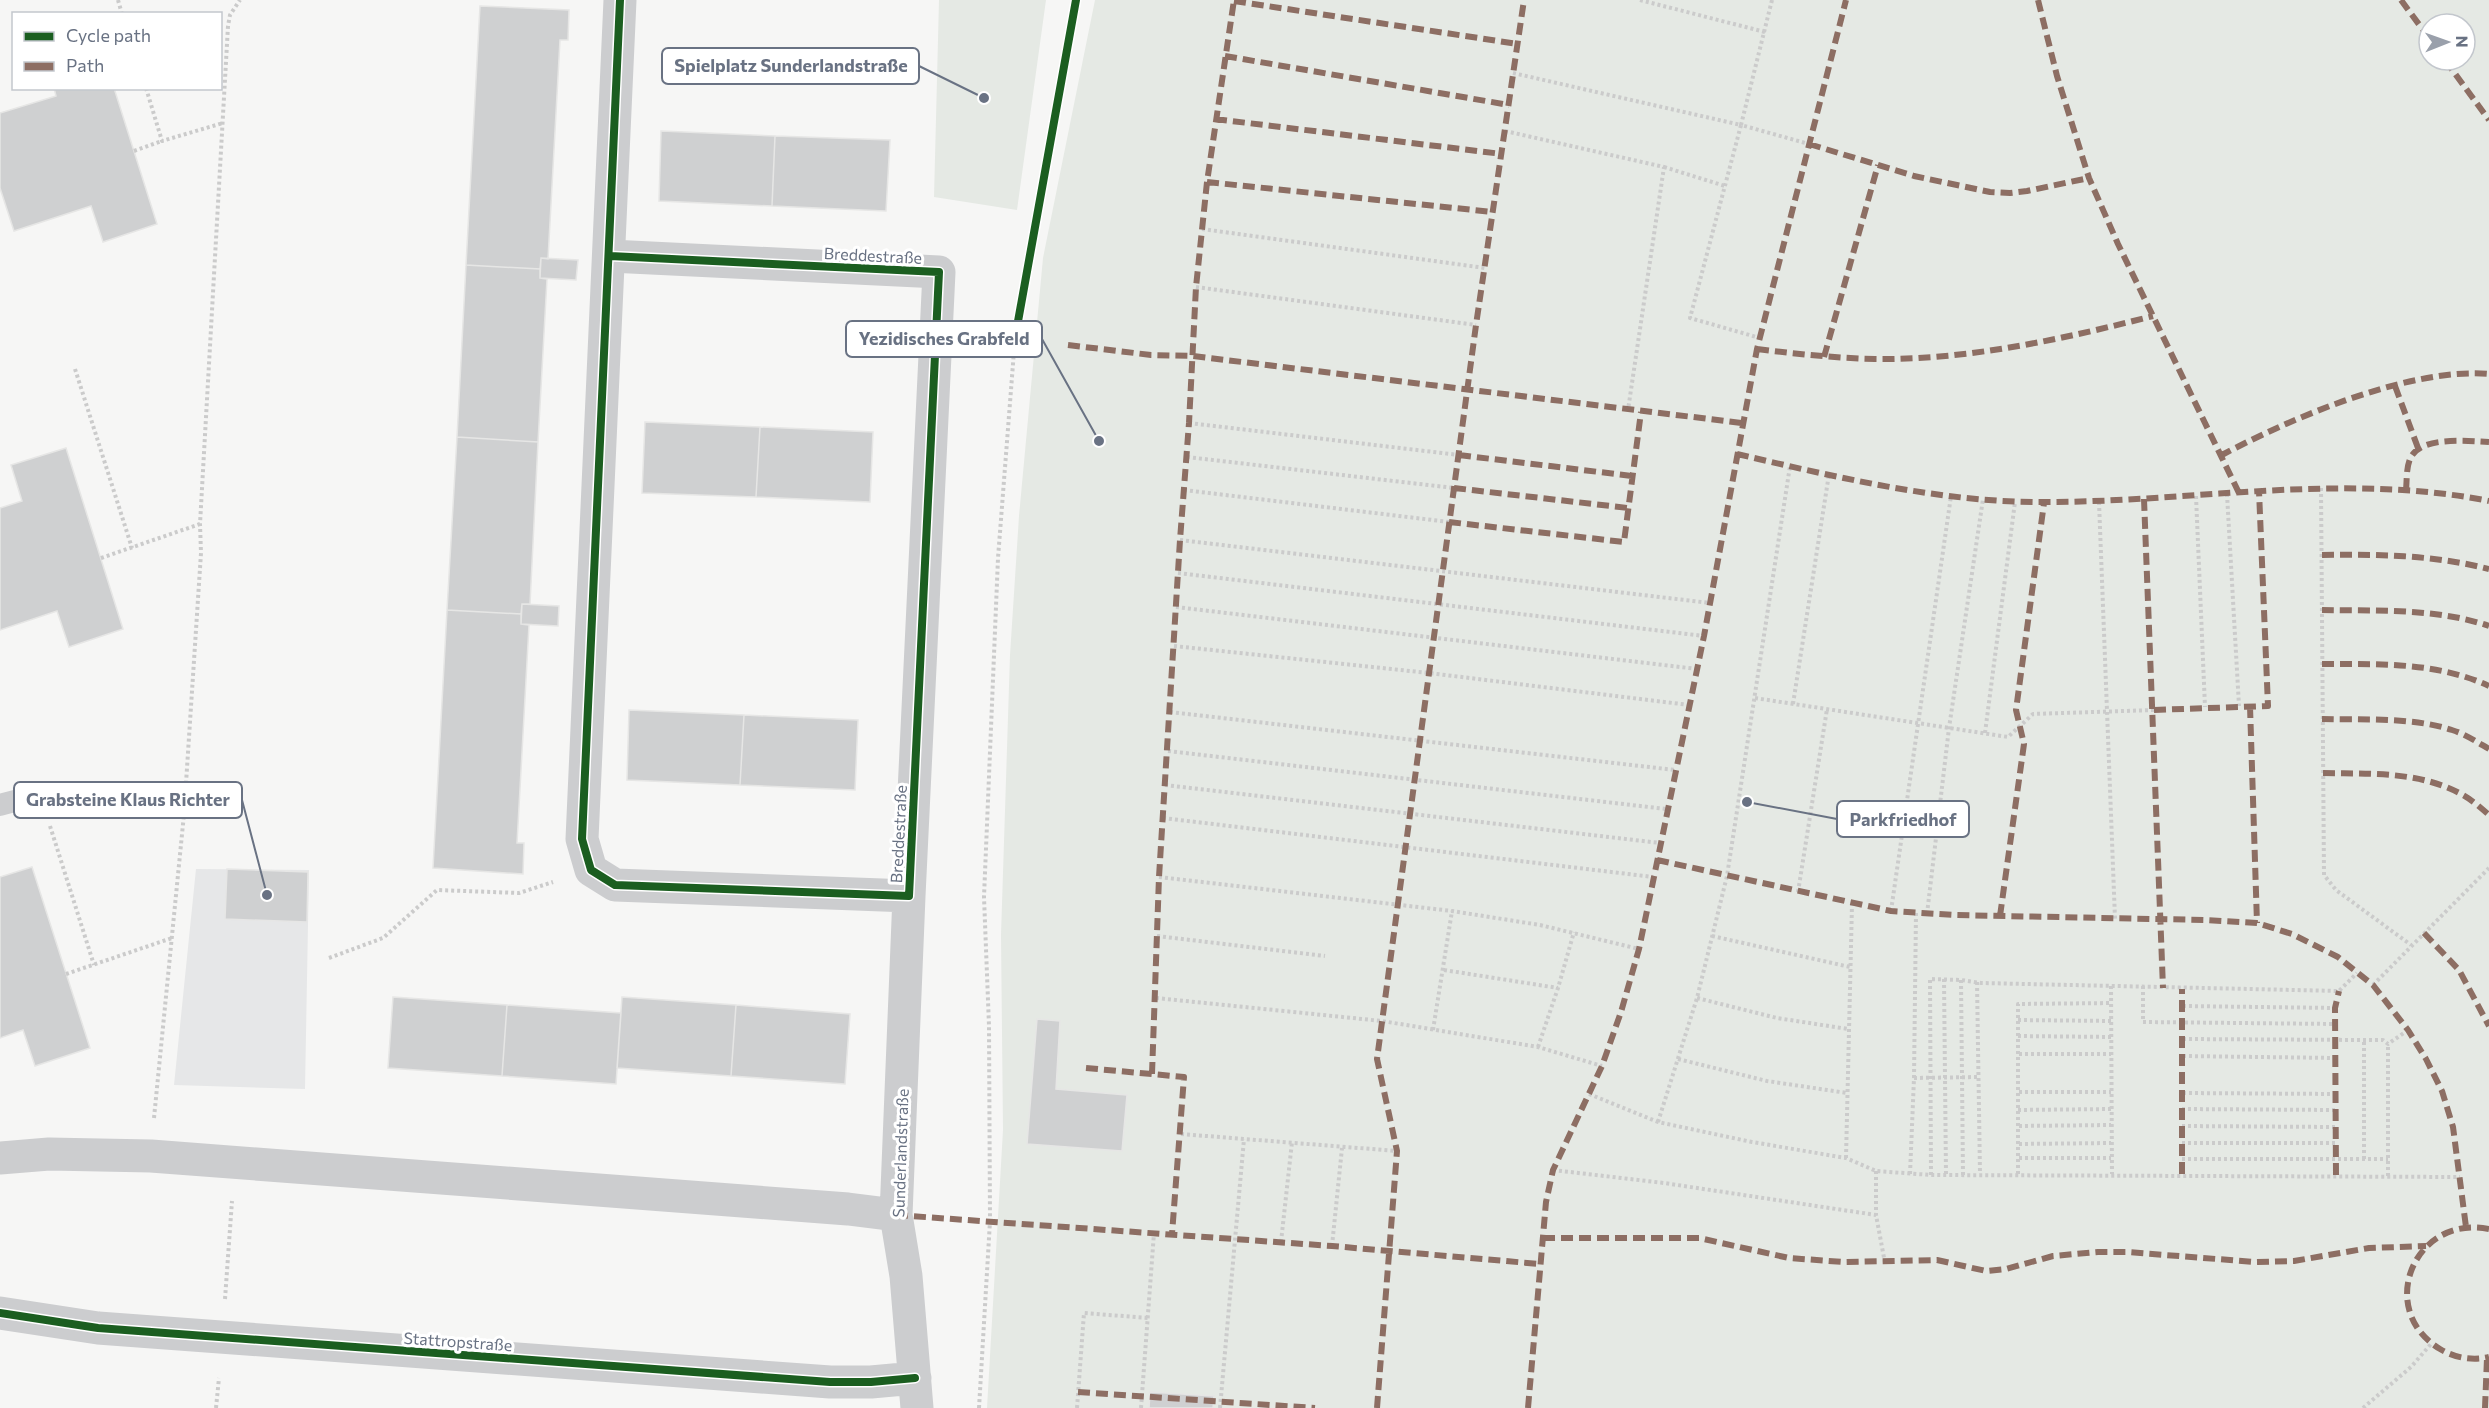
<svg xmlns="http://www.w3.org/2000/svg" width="2489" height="1408" font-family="Commissioner,sans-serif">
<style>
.built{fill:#e6e7e8}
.green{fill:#e5e9e4;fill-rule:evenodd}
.building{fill:#cfd0d1;stroke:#e6e6e5;stroke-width:1.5}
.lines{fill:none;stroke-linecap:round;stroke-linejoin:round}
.path{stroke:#cbcbcb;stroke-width:4;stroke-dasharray:3 3;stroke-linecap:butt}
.service{stroke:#cccdcf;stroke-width:22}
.minor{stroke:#cccdcf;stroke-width:33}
.quiet{stroke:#8d6e63;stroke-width:6;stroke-dasharray:12 6;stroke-linecap:butt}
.cycleway-casing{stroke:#fff;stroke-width:11}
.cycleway{stroke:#1b5e20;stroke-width:8}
.labels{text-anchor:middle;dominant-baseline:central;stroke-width:6;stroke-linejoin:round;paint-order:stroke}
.street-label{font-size:16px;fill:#697283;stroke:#fff}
.leader{fill:none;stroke:#697283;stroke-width:2}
.callout-dot{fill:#697283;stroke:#fff;stroke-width:2}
.callout{fill:#fff;stroke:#697283;stroke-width:2}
.callout-label{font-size:18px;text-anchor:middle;font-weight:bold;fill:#697283}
</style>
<rect width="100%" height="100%" fill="#f6f6f5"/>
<!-- built -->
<path class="built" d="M196 869 309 870 305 1089 174 1085Z"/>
<!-- green -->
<path class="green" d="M939 0H1046L1017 210 934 197Z
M1095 0H2489V1408H987L1003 1130 1001 935 1010 655 1019 516 1043 258ZM2429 24H2465V60H2429Z"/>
<!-- building -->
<path class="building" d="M480 6 569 10 568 40H560L548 259 541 258 540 269 466 265Z
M54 88H114L157 224 103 242 91 206 14 231 0 188V113L56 96Z
M661 131 775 136 772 206 659 201Z
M775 136 890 140 886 211 772 206Z
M541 258 578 260 576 280 540 278Z
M466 265 540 269V278L547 279 538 442 457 437Z
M645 422 760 427 756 497 642 493Z
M760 427 873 432 870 502 756 497Z
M457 437 538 442 530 604H522L521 614 447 610Z
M66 448 123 629 69 647 57 611 0 630V508L22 501 11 465Z
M522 604 559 606 558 626 521 624Z
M447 610 521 614V624L529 625 517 843H524L523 874 433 868Z
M629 710 744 715 740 785 627 780Z
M744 715 858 720 855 790 740 785Z
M32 867 90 1048 35 1066 23 1030 0 1038V877Z
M227 869 308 872 307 922 225 919Z
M393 997 507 1005 502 1076 388 1068Z
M622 997 736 1005 731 1076 617 1068Z
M507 1005 621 1013 616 1084 502 1076Z
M736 1005 850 1014 845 1084 731 1076Z
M1037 1019 1060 1021 1056 1089 1127 1095 1122 1151 1027 1144Z
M1150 1392 1214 1396 1213 1408H1149Z"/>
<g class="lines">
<!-- path -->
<path class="path" d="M118 0 122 14
M1640 0 1765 32
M1772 0 1741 125 1809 144
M1513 73 1741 125 1690 318 1760 338
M146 88 162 141 223 123
M1505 131 1664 167 1628 410
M134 151 162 141
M1664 167 1725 186
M1202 229 1485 268
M1196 287 1476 325
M75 369 132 548
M1189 423 1459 455
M1187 457 1454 488
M2321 488 2324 875 2336 890 2411 945
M1184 490 1449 522
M2227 494 2239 706
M2196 496 2205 707
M2099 502 2115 919
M1180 540 1710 603
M101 558 200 524
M1178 573 1704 636
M1176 607 1697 669
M1174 646 1429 673 1689 705
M1755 698 2008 737 2033 714 2154 710
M1793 704 1829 474
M1170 712 1675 770
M1985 733 2015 502
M1168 751 1666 809
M1165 785 1660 843
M1163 818 1653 877
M50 826 94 965
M1159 877 1452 911 1540 925 1639 949
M1798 892 1827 709
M1891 911 1951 496
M1927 914 1949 728 1983 499
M1157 936 1325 956
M1712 936 1850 967
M329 958 383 938 437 890 519 893 553 882
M1444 970 1558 988
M66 974 172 938
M1944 979 1946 1175
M1961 980 1963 1175
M1977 982 1980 1174
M2373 985 2489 868
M2111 986 2112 1174
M2143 986V1022L2335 1024
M1156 998 1382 1021 1538 1047 1602 1066
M1697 998 1777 1018 1848 1029
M2183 1006 2335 1008
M2018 1020 2112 1021
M1433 1030 1452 911
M2018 1036 2111 1037
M2183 1039 2364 1040H2383L2388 1044 2408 1030
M1538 1047 1558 988 1574 932
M2019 1054H2111
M2183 1056 2336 1058
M1678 1059 1767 1081 1847 1093
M1914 1078 1979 1077
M2019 1092H2111
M2183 1093 2336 1094
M1589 1094 1658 1122 1752 1142 1846 1158 1876 1171 1931 1175 2460 1177
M2182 1109 2335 1110
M2018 1110 2111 1109
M154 1118 184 814 201 553 200 524 228 26 230 15 240 0
M1658 1122 1697 998 1727 876 1790 466
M2019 1126 2111 1125
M2182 1126 2335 1127
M1181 1134 1397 1151
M2182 1143H2335
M2019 1144 2111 1143
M1846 1158 1852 904
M2019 1158H2111
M2182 1159H2388
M2364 1159V1040
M1553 1170 1664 1183 1876 1215
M1876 1171V1215L1885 1263
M1910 1174 1914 1078 1916 913
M2018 1174V1004L2112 1003
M1931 1175 1930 979 1961 980 1981 983 2339 991 2357 973
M2388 1176V1044
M1281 1242 1292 1142
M1332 1246 1342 1148
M225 1299 232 1201
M216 1408 219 1378
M979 1408 990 1221 989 1026 984 897 998 558 1015 338
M1077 1408 1084 1313 1148 1318
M1141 1408 1154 1233
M1220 1408 1244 1139
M2363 1408 2411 1367 2431 1344"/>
<!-- service -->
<path class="service" d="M0 805 41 794"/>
<!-- minor -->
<path class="minor" d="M610 256 939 272 909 896 615 885 591 870 582 839 620 0
M909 896 896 1215 906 1276 917 1408
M0 1158 49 1154 151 1156 848 1209 896 1215
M0 1313 98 1328 830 1382H871L915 1378"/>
<!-- quiet -->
<path class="quiet" d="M2038 0 2057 76 2089 178 2118 244 2239 493
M2401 0 2429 38
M1234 1 1518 44
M1225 56 1509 105
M2445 60 2489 120
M1215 119 1502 154
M1809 144 1914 176 1990 192 2010 193 2027 191 2089 178
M1207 182 1493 212
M1068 345 1151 355 1193 356 1742 423
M1757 349C1796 354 1835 358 1875 359 1969 360 2063 339 2153 316
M1824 357 1878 165
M2395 386 2418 448
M1737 454C1836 477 1943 503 2046 502 2193 502 2343 472 2489 501
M1459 455 1632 476
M2220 456C2289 419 2410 367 2489 374
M1454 488 1628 508
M2406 490C2407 480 2406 466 2411 457 2422 436 2468 441 2489 442
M2144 499 2163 988
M1449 522 1624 542 1641 412
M2322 555C2378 554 2434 555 2489 569
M2322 610C2376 611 2437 608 2489 626
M2322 664C2379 664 2437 662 2489 686
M2250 706 2257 923
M2154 710 2268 706 2259 491
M2322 719C2363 720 2413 717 2452 730 2465 734 2477 742 2489 749
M2323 773C2371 774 2420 771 2463 795 2472 800 2481 808 2489 815
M1657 860 1891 911 1954 915 2206 920 2257 923 2292 934 2338 957 2373 985 2408 1030 2426 1059 2442 1091 2453 1127 2466 1227
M2000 916 2024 744 2016 710 2044 503
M2424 933 2459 970 2489 1026
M1086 1068 1184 1077 1172 1234
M1152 1074 1159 877 1180 540 1189 423 1196 287 1207 182 1234 0
M2182 1174V989
M2336 1175 2335 1008 2339 991
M896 1215 1332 1246 1540 1264
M2489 1229C2414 1214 2375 1310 2440 1349 2455 1358 2473 1361 2489 1357
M1543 1238H1699L1789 1258 1844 1262 1937 1260 1986 1271 2006 1269 2053 1256 2098 1252H2127L2255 1262 2294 1261 2369 1248 2426 1246
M1078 1392 1315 1408
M1377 1408 1397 1151 1377 1059 1476 325 1524 0
M1528 1408 1546 1202 1553 1170 1602 1066 1621 1012 1639 949 1704 636 1757 349 1846 0
M2485 1408 2487 1358"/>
<!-- cycleway casing -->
<g class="cycleway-casing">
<path id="cycleway" d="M610 256 939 272 909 896 615 885 591 870 582 839 620 0
M936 331 1015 338 1076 0
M0 1313 98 1328 830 1382H871L915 1378"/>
</g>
<!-- cycleway -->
<use href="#cycleway" class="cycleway"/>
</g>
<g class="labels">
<!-- street labels -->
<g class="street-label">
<text transform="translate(873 255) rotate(3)">Breddestraße</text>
<text transform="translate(898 834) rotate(-87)">Breddestraße</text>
<text transform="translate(900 1153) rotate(-88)">Sunderlandstraße</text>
<text transform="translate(458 1341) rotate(4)">Stattropstraße</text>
</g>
</g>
<!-- callouts -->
<path class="leader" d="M984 98L919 66M1099 441L1042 339M267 895L242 800M1747 802L1837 819"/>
<g class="callout-dot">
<circle cx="984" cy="98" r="6"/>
<circle cx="1099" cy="441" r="6"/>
<circle cx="267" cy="895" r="6"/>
<circle cx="1747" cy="802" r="6"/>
</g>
<g class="callout">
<rect x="662" y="48" width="257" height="36" rx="6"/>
<rect x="846" y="321" width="196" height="36" rx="6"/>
<rect x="14" y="782" width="228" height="36" rx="6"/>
<rect x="1837" y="801" width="132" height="36" rx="6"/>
</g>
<g class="callout-label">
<text x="791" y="72">Spielplatz Sunderlandstraße</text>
<text x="944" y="345">Yezidisches Grabfeld</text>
<text x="128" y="806">Grabsteine Klaus Richter</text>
<text x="1903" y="826">Parkfriedhof</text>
</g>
<!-- legend -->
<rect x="12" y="12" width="210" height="78" fill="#ffffff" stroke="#c3c7cd" stroke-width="1.5"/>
<rect x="24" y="32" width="30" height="9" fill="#1b5e20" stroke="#c3c7cd" stroke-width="1.5"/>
<text x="66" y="42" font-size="18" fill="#697283">Cycle path</text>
<rect x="24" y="62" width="30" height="9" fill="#8d6e63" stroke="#c3c7cd" stroke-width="1.5"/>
<text x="66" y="72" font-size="18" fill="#697283">Path</text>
<!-- north arrow -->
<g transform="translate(2447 42) rotate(89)"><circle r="28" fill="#ffffff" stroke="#c3c7cd" stroke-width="1.5"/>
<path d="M0-4.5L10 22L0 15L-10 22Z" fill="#9aa0ab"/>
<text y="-9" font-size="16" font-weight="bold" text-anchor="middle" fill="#697283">N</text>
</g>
</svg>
